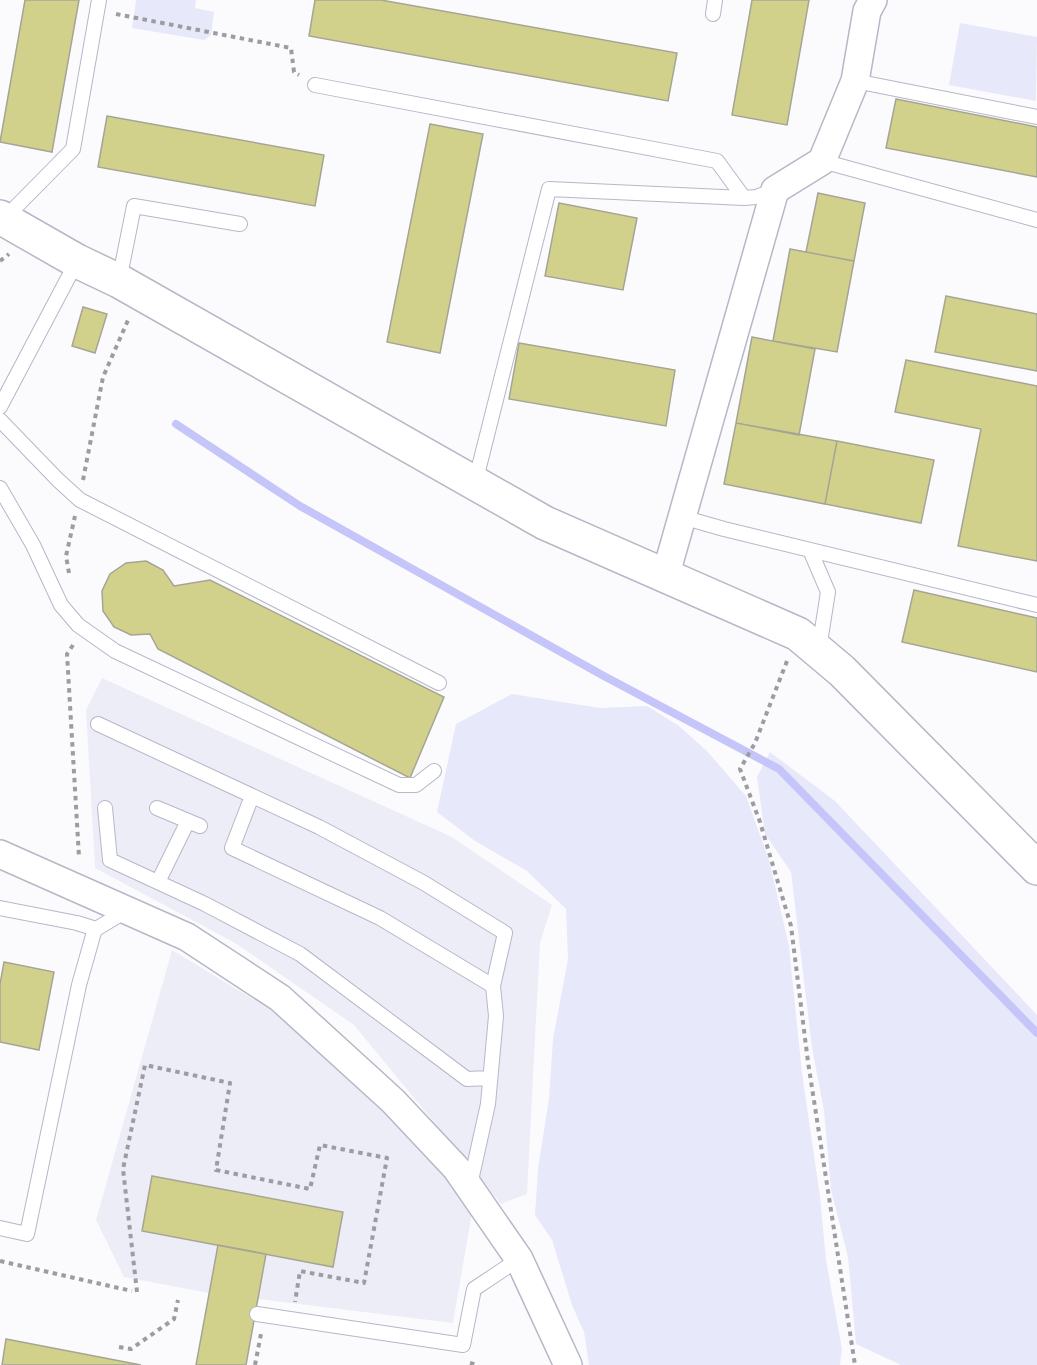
<svg xmlns="http://www.w3.org/2000/svg" width="1037" height="1365" font-family="Commissioner,sans-serif">
<style>
.built{fill:#ededf7}
.green{fill:#e8e8fb}
.lines{fill:none;stroke-linecap:round;stroke-linejoin:round}
.stream{stroke:#c5c5f9;stroke-width:8}
.building{fill:#d2d18c;stroke:#a5a595;stroke-width:1.5}
.lane-casing{stroke:#b6b7c7;stroke-width:16}
.street-casing{stroke:#b6b7c7;stroke-width:30}
.secondary-casing{stroke:#b6b7c7;stroke-width:36}
.path{stroke:#9c9ca1;stroke-width:4;stroke-dasharray:4.5 4.5;stroke-linecap:butt}
.lane{stroke:#fff;stroke-width:14}
.street{stroke:#fff;stroke-width:27}
.secondary{stroke:#fff;stroke-width:33}
</style>
<rect width="100%" height="100%" fill="#fbfbfe"/>
<!-- built -->
<path class="built" d="M102 678 452 837 552 905 540 943 527 1194 501 1204 354 1025 235 943 95 868 86 710Z
M172 950 273 1011 362 1088 426 1152 472 1213 453 1323 258 1299 266 1254 219 1245 209 1293 124 1277 96 1220Z"/>
<!-- green -->
<path class="green" d="M136 0H196L195 8 214 12 211 35 204 40 132 28Z
M960 23 1037 37 1036 101 949 85Z
M512 694 600 708 647 706 679 726 707 751 746 796 769 860 789 946 802 1073 820 1196 826 1260 842 1349 840 1365H589L584 1332 572 1305 552 1240 535 1215 538 1168 549 1099 553 1039 568 959 566 909 527 871 475 841 437 812 456 724Z
M770 752 835 801 1037 1015V1365H901L856 1344 848 1257 831 1190 824 1111 812 1048 791 872 765 834 757 777Z"/>
<g class="lines">
<!-- stream -->
<path class="stream" d="M176 424 300 506 602 675 779 769 1037 1033"/>
</g>
<!-- building -->
<path class="building" d="M25 0H79L52 152 0 142Z
M315 0H381L677 53 668 101 309 36Z
M752 0H809L787 125 732 115Z
M896 99 1037 127V177L886 148Z
M107 116 324 155 315 206 98 167Z
M430 124 483 134 440 353 387 342Z
M818 193 865 203 854 261 806 252Z
M559 203 637 218 623 290 545 276Z
M790 249 854 261 837 352 773 341Z
M946 296 1037 314V371L935 352Z
M83 307 107 314 95 353 72 346Z
M752 337 815 349 799 435 736 423Z
M519 343 675 370 666 426 509 399Z
M906 360 1037 386V561L958 546 981 429 895 412Z
M736 423 837 441 825 504 724 484Z
M837 441 934 460 921 523 825 504Z
M146 561 163 570 174 586 210 580 444 697 410 778 158 649 150 634 131 635 114 627 103 611 102 591 110 574 126 563Z
M914 590 1037 618V672L902 642Z
M4 962 54 972 39 1050 0 1042V984Z
M152 1176 343 1212 333 1267 142 1231Z
M218 1245 266 1254 246 1365H196Z
M6 1339 141 1365H2Z"/>
<g class="lines">
<!-- lane casing -->
<g class="lane-casing">
<path id="lane" d="M713 14 715 0
M855 81 1037 117
M315 85 717 161 744 198
M822 161 1037 220
M4 219 73 149 99 0
M119 281 134 206 240 224
M0 407 77 261
M0 420 58 480 80 500 439 683
M475 483 549 189 744 198 756 197 775 190
M0 488 33 545 61 605 78 625 115 651 399 785H416L434 771
M682 517 724 529 1037 605
M810 550 828 592 819 649
M98 724 319 827 424 883 505 933 493 986 496 1016 488 1104 470 1185
M252 796 232 848 380 918 493 986
M105 808 110 860 205 904 300 954 467 1079 490 1078
M157 808 200 826
M158 882 188 821
M0 908 77 923 96 929
M0 1228 27 1234 79 985 94 932 96 929 126 911
M257 1314 463 1345 474 1289 519 1259"/>
</g>
<!-- street casing -->
<g class="street-casing">
<path id="street" d="M665 577 775 190 822 161 855 81 867 11 873 0
M0 854 187 937 280 998 393 1101 456 1168 519 1259 568 1365"/>
</g>
<!-- secondary casing -->
<g class="secondary-casing">
<path id="secondary" d="M0 217 77 261 119 281 545 523 798 634 842 671 1037 868"/>
</g>
<!-- path -->
<path class="path" d="M116 14 291 48 294 72 299 75
M0 261 9 254
M83 480 103 377 129 318
M69 573 66 556 75 516
M73 645 67 654 79 857
M787 661 755 743 740 769 760 822 791 926 808 1062 855 1365
M0 1261 132 1291
M137 1292 123 1169 145 1065 230 1083 216 1170 310 1189 320 1145 387 1158 364 1283 300 1271 295 1302
M119 1347 131 1349 174 1319 178 1300
M470 1363 478 1365
M255 1365 261 1334"/>
<!-- lane -->
<use href="#lane" class="lane"/>
<!-- street -->
<use href="#street" class="street"/>
<!-- secondary -->
<use href="#secondary" class="secondary"/>
</g>
</svg>
